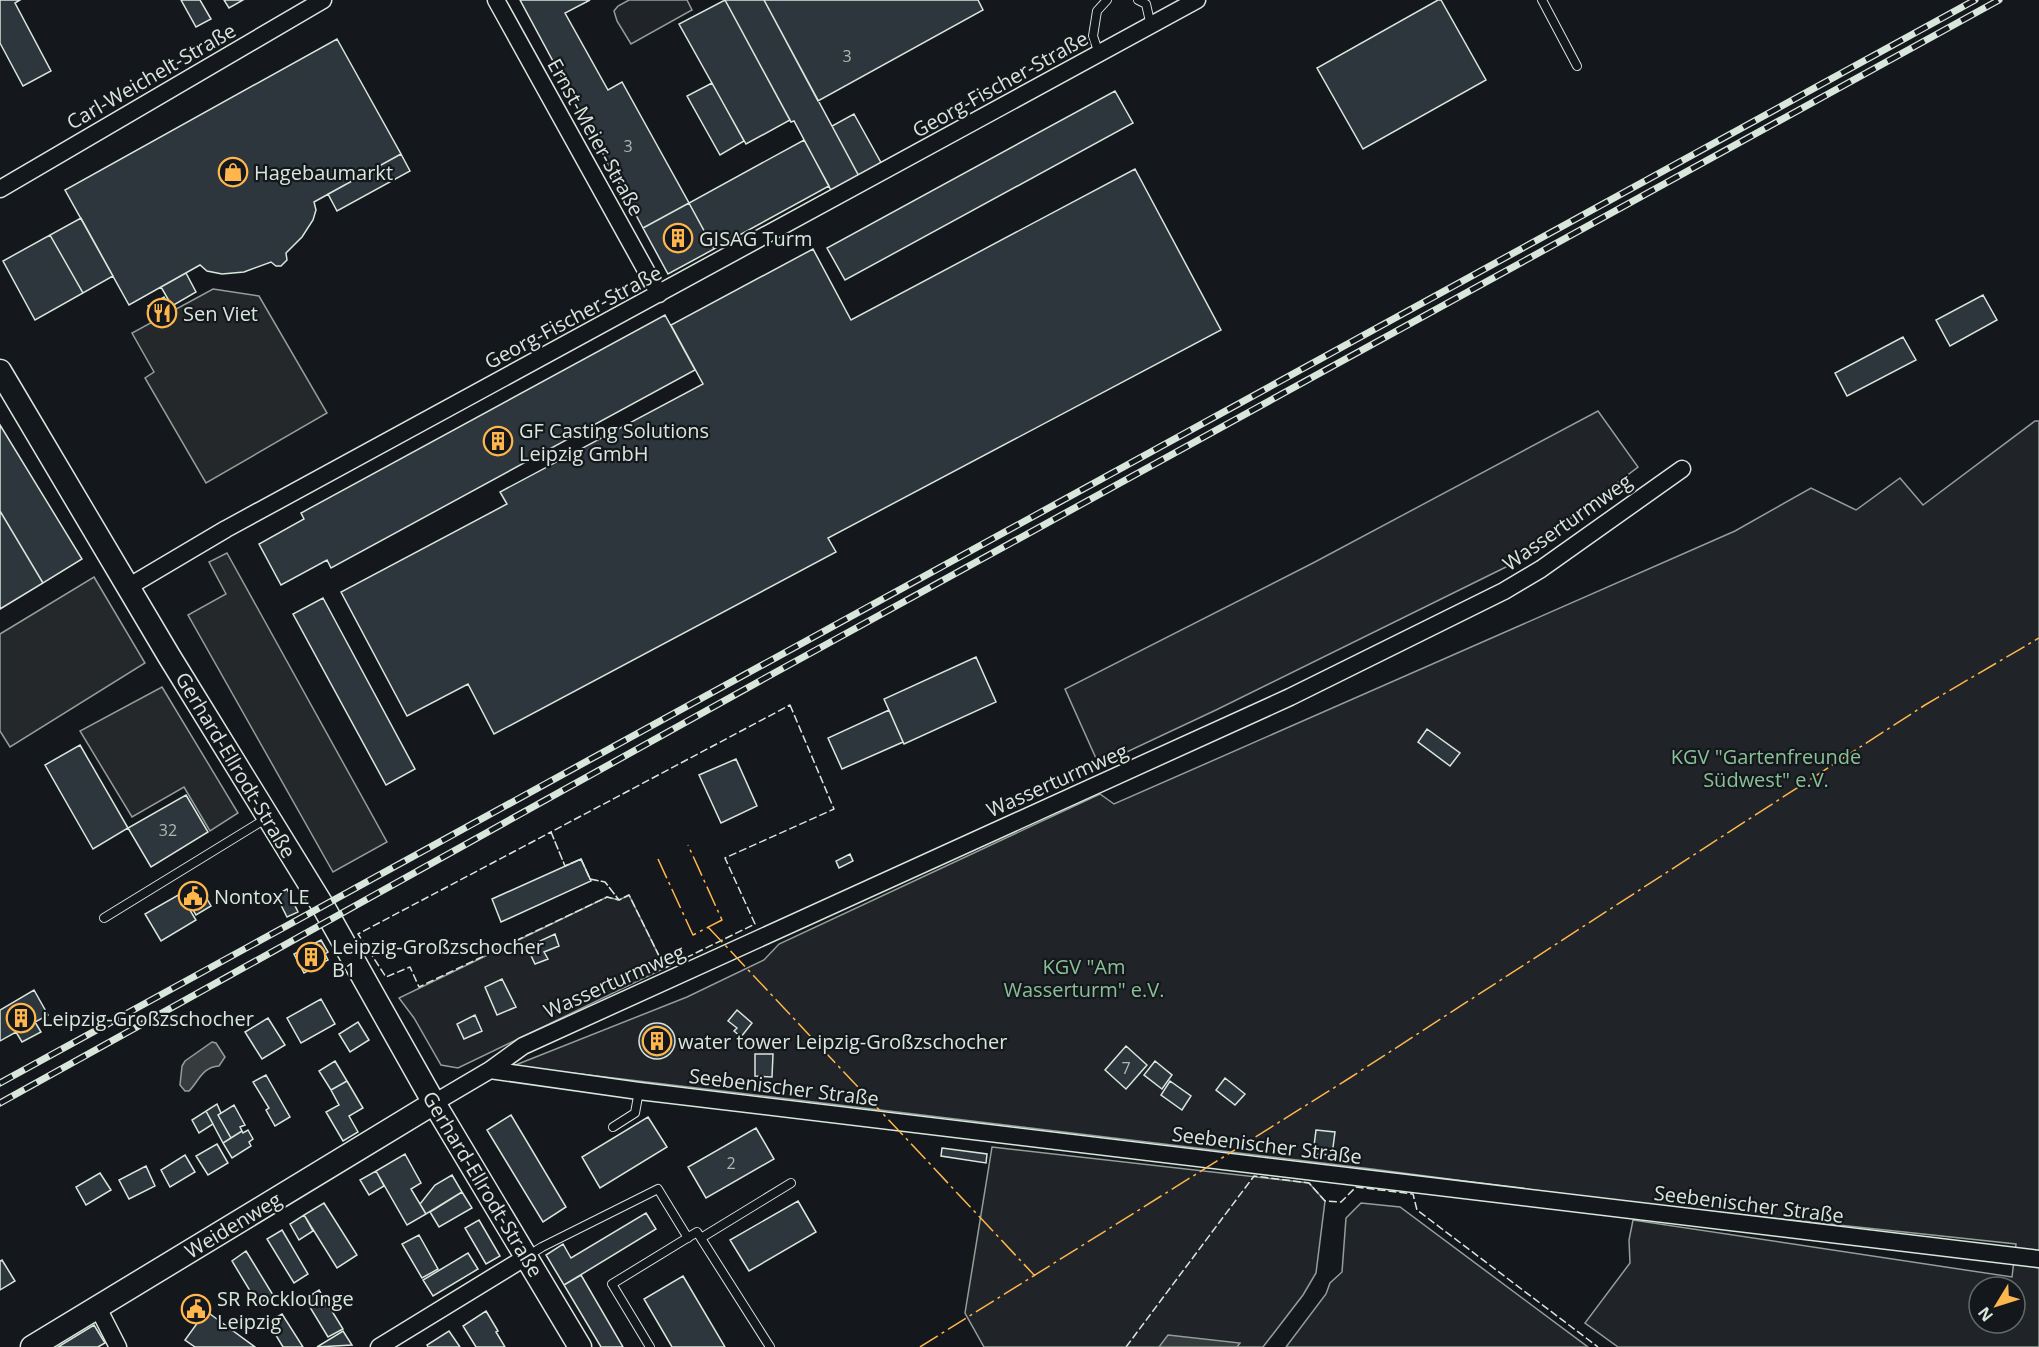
<svg xmlns="http://www.w3.org/2000/svg" width="2039" height="1347" font-family="'Open Sans',sans-serif">
<style>
.green{fill:#202428;stroke:#939e99;stroke-width:1.5;fill-rule:evenodd}
.parking{fill:#24282b;stroke:#939e99;stroke-width:1.5}
.water{fill:#363b3e;stroke:#939e99;stroke-width:1.5}
.building{fill:#2c363c;stroke:#d8e6dc;stroke-width:1.5}
.lines{fill:none;stroke-linecap:round;stroke-linejoin:round}
.lane-casing{stroke:#d8e6dc;stroke-width:10}
.street-casing{stroke:#d8e6dc;stroke-width:19}
.secondary-casing{stroke:#d8e6dc;stroke-width:25}
.lane{stroke:#14181c;stroke-width:8}
.street{stroke:#14181c;stroke-width:16}
.secondary{stroke:#14181c;stroke-width:22}
.rail-casing{stroke:#d8e6dc;stroke-width:7}
.rail{stroke:#14181c;stroke-width:4.5;stroke-dasharray:14;stroke-linecap:butt}
.fence{stroke:#d8e6dc;stroke-width:1.5;stroke-dasharray:8 3;stroke-linecap:butt}
.power{stroke:#ffb74d;stroke-width:1.5;stroke-dasharray:21 4.5 3 4.5;stroke-linecap:butt}
.labels{text-anchor:middle;dominant-baseline:central;stroke-width:4.5;stroke-linejoin:round;paint-order:stroke}
.number-label{font-size:16px;fill:#adbab4}
.street-label{font-size:20px;fill:#d8e6dc;stroke:#14181c}
.poi-label{font-size:20px;fill:#d8e6dc;stroke:#14181c;text-anchor:start}
.park-label{font-size:20px;fill:#8ac095;stroke:#14181c}
</style>
<rect width="100%" height="100%" fill="#14181c"/>
<!-- green -->
<path class="green" d="M629 0H687L692 10 631 44 617 21 614 11 618 6Z
M1598 411 1638 467 1508 566 1216 710 1099 765 1065 689 1313 563Z
M2035 421H2039V1347H1618L1585 1323 1630 1263 1629 1240 1633 1220 2012 1277 2016 1244 1634 1203 1372 1169 513 1066 687 997 764 960 779 944 1100 794 1114 804 1735 531 1811 488 1856 510 1900 478 1923 505ZM1979 1287H2015V1323H1979Z
M629 895 665 968 458 1068 441 1065 414 1018 399 998 607 897 619 900Z
M992 1147 1309 1183 1325 1201 1316 1273 1303 1295 1263 1347H984L965 1313Z
M1361 1203 1400 1207 1588 1347H1286L1326 1294 1330 1283 1342 1272 1346 1218Z"/>
<!-- parking -->
<path class="parking" d="M213 289 259 296 327 413 206 483 145 378 154 372 132 333Z
M227 553 387 842 333 872 188 615 226 594 209 562Z
M94 577 145 663 10 747 0 731V634Z
M162 687 238 813 210 831 184 787 132 817 80 731Z"/>
<!-- water -->
<path class="water" d="M212 1042 216 1043 225 1057 219 1066C202 1067 199 1081 189 1091H185L180 1085 182 1066 185 1061Z
M1168 1335 1240 1343 1237 1347H1159Z"/>
<!-- building -->
<path class="building" d="M0 0H20L15 3 51 71 23 86 0 43Z
M181 0H200L211 19 196 27Z
M224 0H243L229 8Z
M520 0H590L565 13 608 90 622 82 689 203 643 228Z
M725 0H764L861 180 833 194 794 121 791 122Z
M725 0 790 120 746 144 679 24Z
M764 0H978L983 10 818 101Z
M1438 0H1441L1486 80 1363 149 1317 68Z
M337 39 401 154 314 202 316 210 313 220 302 237 286 253 287 260 281 266H276L271 262 244 272 222 274 207 271 200 265 129 305 65 190Z
M712 83 744 141 720 155 687 96Z
M1115 91 1133 123 845 280 827 248Z
M854 114 884 168 861 180 832 126Z
M804 140 829 186 714 249 689 203Z
M401 154 410 171 337 211 328 194Z
M1135 169 1221 330 828 538 836 552 494 734 468 684 407 716 341 592 507 504 500 492 703 384 671 325 813 249 851 320Z
M689 203 714 249 668 274 643 228Z
M81 218 113 276 83 293 50 235Z
M50 235 83 293 35 320 3 261Z
M186 273 196 292 172 306 161 287Z
M1983 295 1997 320 1950 346 1936 320Z
M164 297 173 314 169 317 159 300Z
M159 300 169 317 158 323 148 306Z
M665 315 695 370 331 568 327 560 281 585 259 544 304 519 301 513Z
M1903 337 1916 360 1847 396 1835 373Z
M0 425 82 559 43 583 0 511Z
M0 511 43 583 0 609Z
M323 598 415 769 386 785 293 614Z
M976 657 996 702 904 744 884 699Z
M889 710 903 742 842 769 828 738Z
M1427 729 1460 753 1450 766 1418 742Z
M80 745 128 828 93 849 45 765Z
M736 759 757 806 721 823 699 775Z
M186 795 208 832 151 867 128 828Z
M850 854 853 861 839 868 836 861Z
M581 859 591 881 501 922 492 899Z
M199 885 211 906 196 915 184 894Z
M287 889 298 912 287 917 276 895Z
M180 894 196 920 161 941 145 914Z
M555 934 559 946 544 952 548 959 535 964 527 947Z
M321 940 328 952 325 954 328 960 304 973 294 954Z
M502 979 516 1007 497 1015 485 987Z
M34 990 48 1015 35 1022 41 1032 22 1042 16 1032 0 1041V1010Z
M321 999 335 1024 301 1043 287 1018Z
M737 1010 752 1023 741 1037 734 1031 737 1028 728 1021Z
M475 1015 482 1031 464 1039 457 1024Z
M268 1018 285 1045 262 1059 245 1032Z
M358 1022 369 1040 350 1052 339 1034Z
M639 1041a18 18 0 1 1 36 0a18 18 0 1 1-36 0Z
M1126 1046 1147 1065 1126 1089 1105 1070Z
M755 1054H773L772 1077 755 1076Z
M335 1061 347 1081 331 1090 319 1071Z
M1155 1061 1172 1075 1162 1089 1144 1075Z
M266 1075 290 1117 275 1126 266 1110 269 1108 253 1082Z
M1225 1078 1245 1094 1235 1105 1216 1090Z
M347 1081 363 1108 349 1116 358 1132 343 1141 326 1112 339 1105 331 1090Z
M1170 1081 1191 1096 1182 1110 1161 1095Z
M217 1104 221 1113 218 1115 231 1138 223 1143 206 1111Z
M234 1105 245 1125 240 1127 242 1131 231 1138 218 1115Z
M206 1111 213 1124 199 1133 192 1120Z
M511 1115 566 1207 543 1222 487 1130Z
M648 1117 667 1147 600 1188 582 1157Z
M756 1128 774 1159 706 1198 688 1167Z
M248 1130 253 1139 249 1142 251 1146 232 1158 223 1143 242 1131 243 1133Z
M1316 1130 1335 1132 1332 1155 1313 1154Z
M217 1144 228 1163 208 1175 196 1156Z
M942 1148 987 1154 986 1163 941 1156Z
M405 1154 421 1183 411 1189 426 1214 407 1225 376 1171Z
M185 1155 195 1172 170 1187 161 1170Z
M146 1166 155 1186 129 1199 119 1180Z
M376 1171 384 1186 369 1195 360 1180Z
M100 1173 111 1190 86 1205 76 1187Z
M452 1175 462 1192 426 1214 420 1204 435 1185Z
M462 1192 472 1208 439 1227 430 1212Z
M798 1201 816 1232 749 1271 730 1240Z
M324 1203 357 1255 337 1268 304 1215Z
M646 1213 656 1229 564 1285 546 1255 563 1244 571 1258Z
M304 1215 313 1231 299 1240 290 1224Z
M479 1220 500 1256 486 1264 465 1228Z
M282 1230 308 1274 294 1283 267 1239Z
M419 1235 438 1269 422 1278 402 1244Z
M246 1251 273 1295 258 1304 232 1261Z
M468 1253 478 1269 433 1296 423 1280Z
M2 1260 15 1281 0 1290V1261Z
M581 1275 623 1347H601L564 1285Z
M683 1276 725 1347H672L644 1299Z
M319 1290 343 1329 328 1337 305 1299Z
M206 1311 255 1347H195L185 1340Z
M486 1311 498 1331 496 1332 505 1347H476L463 1326Z
M282 1314 303 1347H283L268 1322Z
M94 1325 105 1343 98 1347H58Z
M343 1331 352 1345 317 1347Z
M449 1331 460 1347H428L427 1345Z"/>
<g class="lines">
<!-- lane casing -->
<g class="lane-casing">
<path id="lane" d="M1138 0 1146 4 1151 26
M1542 0 1577 66
M1099 54 1093 36 1097 11 1107 0
M104 918 267 818
M613 1127 635 1113 639 1091
M701 1238 791 1183
M526 1257 542 1247 658 1189 688 1238
M650 1347 612 1284 697 1232 770 1347"/>
</g>
<!-- street casing -->
<g class="street-casing">
<path id="street" d="M496 0 659 294
M0 189 323 0
M128 587 226 529 1197 0
M490 1070 639 1091 2039 1259
M434 1103 490 1070 523 1046 1290 697 1504 591 1541 569 1682 469
M98 1308 118 1347
M379 1347 526 1257"/>
</g>
<!-- secondary casing -->
<g class="secondary-casing">
<path id="secondary" d="M0 371 169 656 323 906 434 1103 580 1347
M32 1347 434 1103"/>
</g>
<!-- lane -->
<use href="#lane" class="lane"/>
<!-- street -->
<use href="#street" class="street"/>
<!-- secondary -->
<use href="#secondary" class="secondary"/>
<!-- rail casing -->
<g class="rail-casing">
<path id="rail" d="M0 1083 1975 0
M0 1103 767 677 1999 0"/>
</g>
<!-- rail -->
<use href="#rail" class="rail"/>
<!-- fence -->
<path class="fence" d="M790 705 834 809 725 858 755 924 665 968 629 895 619 900 605 882 590 879 581 859 565 866 551 832Z
M551 832 565 866 581 859 590 879 605 882 619 900 607 897 419 987 410 967 386 977 358 934Z
M1126 1347 1254 1176 1309 1183 1325 1201 1341 1202 1356 1187 1413 1194 1417 1210 1598 1347"/>
<!-- power -->
<path class="power" d="M658 859 693 935 722 920 688 845
M708 927 1035 1276
M920 1347 1348 1079 1925 705 2039 638"/>
</g>
<!-- icons -->
<defs>
<g id="shop-ring" transform="scale(1.5)"><circle r="9.5" fill="#14181c" stroke="#ffb74d" stroke-width="1.5"/><path d="M-5-2.5h2.3a2.7 3.5 0 0 1 5.4 0H5L5.5 6h-11ZM-1.5-2.5h3a1.5 2.3 0 0 0-3 0Z" fill="#ffb74d"/></g>
<g id="building-ring" transform="scale(1.5)"><circle r="9.5" fill="#14181c" stroke="#ffb74d" stroke-width="1.5"/><path d="M-4-6H4V6H1V3H-1V6H-4ZM-2.5-4.3h1.7v1.8h-1.7ZM.8-4.3h1.7v1.8H.8ZM-2.5-1h1.7V.8h-1.7ZM.8-1h1.7V.8H.8Z" fill="#ffb74d"/></g>
<g id="restaurant-ring" transform="scale(1.5)"><circle r="9.5" fill="#14181c" stroke="#ffb74d" stroke-width="1.5"/><path d="M-5-6h1v4h1v-4h1v4h1v-4h1v5L-1.5 .5V6h-2V.5L-5-1ZM5-6V6H3V1.5H1.5Q1.5-4 5-6Z" fill="#ffb74d"/></g>
<g id="civic-ring" transform="scale(1.5)"><circle r="9.5" fill="#14181c" stroke="#ffb74d" stroke-width="1.5"/><path d="M-.6-6.5H3V-4.5H.6V-3L4-1V1h2V6H-6V1h2V-1L-.6-3ZM-1.2 2.5V6h2.4V2.5Z" fill="#ffb74d"/></g>
</defs>
<g fill-rule="evenodd">
<use href="#shop-ring" x="233" y="172"/>
<use href="#building-ring" x="678" y="238"/>
<use href="#restaurant-ring" x="162" y="313"/>
<use href="#building-ring" x="498" y="441"/>
<use href="#civic-ring" x="193" y="896"/>
<use href="#building-ring" x="311" y="957"/>
<use href="#building-ring" x="21" y="1018"/>
<use href="#building-ring" x="657" y="1041"/>
<use href="#civic-ring" x="196" y="1309"/>
</g>
<g class="labels">
<!-- number labels -->
<g class="number-label">
<text x="847" y="56">3</text>
<text x="628" y="146">3</text>
<text x="168" y="830">32</text>
<text x="1126" y="1068">7</text>
<text x="731" y="1163">2</text>
</g>
<!-- street labels -->
<g class="street-label">
<text transform="translate(151 76) rotate(-30)">Carl-Weichelt-Straße</text>
<text transform="translate(1000 84) rotate(-29)">Georg-Fischer-Straße</text>
<text transform="translate(596 137) rotate(61)">Ernst-Meier-Straße</text>
<text transform="translate(573 317) rotate(-28)">Georg-Fischer-Straße</text>
<text transform="translate(1567 522) rotate(-35)">Wasserturmweg</text>
<text transform="translate(236 765) rotate(59)">Gerhard-Ellrodt-Straße</text>
<text transform="translate(1057 780) rotate(-24)">Wasserturmweg</text>
<text transform="translate(614 981) rotate(-24)">Wasserturmweg</text>
<text transform="translate(784 1087) rotate(7)">Seebenischer Straße</text>
<text transform="translate(1267 1145) rotate(7)">Seebenischer Straße</text>
<text transform="translate(483 1184) rotate(59)">Gerhard-Ellrodt-Straße</text>
<text transform="translate(1749 1204) rotate(7)">Seebenischer Straße</text>
<text transform="translate(233 1225) rotate(-31)">Weidenweg</text>
</g>
<!-- poi labels -->
<g class="poi-label">
<text x="254" y="172">Hagebaumarkt</text>
<text x="699" y="238">GISAG Turm</text>
<text x="183" y="313">Sen Viet</text>
<text x="519" y="430">GF Casting Solutions<tspan x="519" dy="23">Leipzig GmbH</tspan></text>
<text x="214" y="896">Nontox LE</text>
<text x="332" y="946">Leipzig-Großzschocher<tspan x="332" dy="23">B1</tspan></text>
<text x="42" y="1018">Leipzig-Großzschocher</text>
<text x="678" y="1041">water tower Leipzig-Großzschocher</text>
<text x="217" y="1298">SR Rocklounge<tspan x="217" dy="23">Leipzig</tspan></text>
</g>
<!-- park labels -->
<g class="park-label">
<text x="1766" y="756">KGV "Gartenfreunde<tspan x="1766" dy="23">Südwest" e.V.</tspan></text>
<text x="1084" y="966">KGV "Am<tspan x="1084" dy="23">Wasserturm" e.V.</tspan></text>
</g>
</g>
<!-- north arrow -->
<g transform="translate(1997 1305) rotate(232)"><circle r="28" fill="#14181c" stroke="#626a69" stroke-width="1.5"/>
<path d="M0-4.5L10 22L0 15L-10 22Z" fill="#ffb74d"/>
<text y="-9" font-size="16" font-weight="bold" text-anchor="middle" fill="#d8e6dc">N</text>
</g>
</svg>
